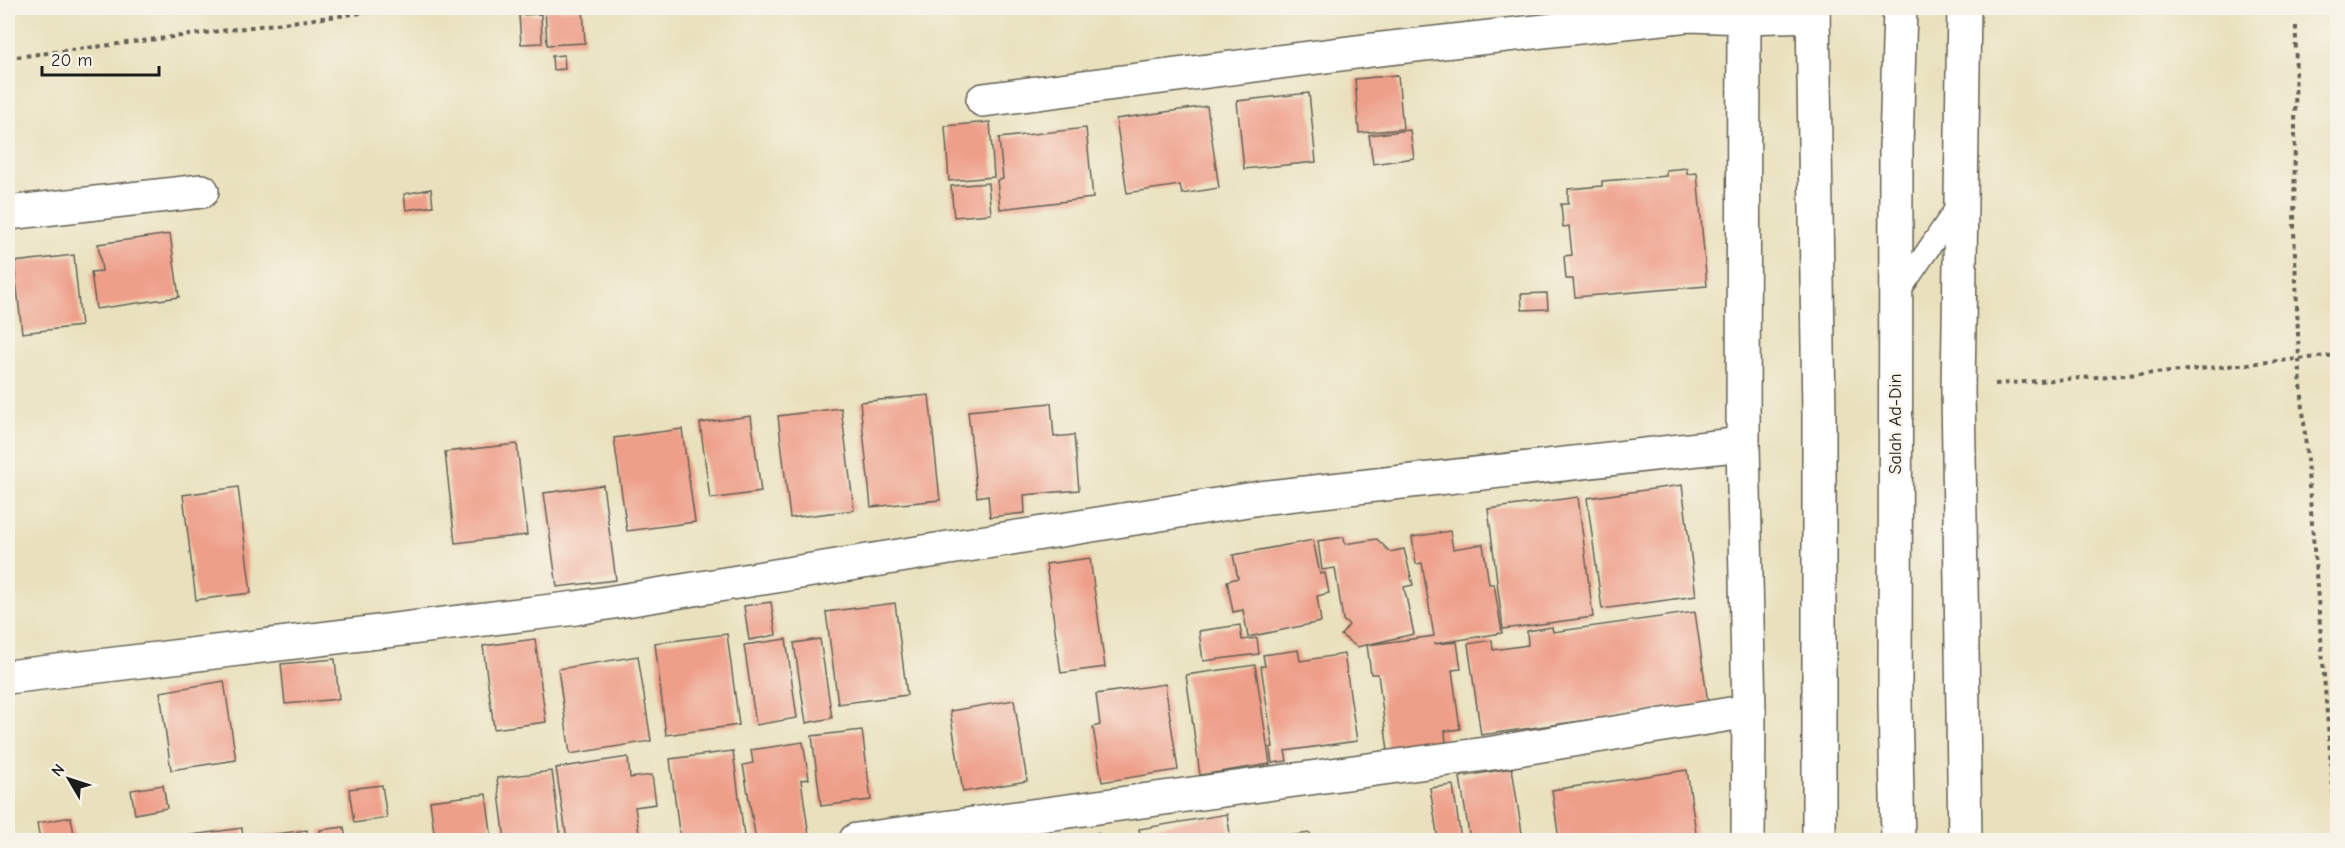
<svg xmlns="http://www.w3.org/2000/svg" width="2345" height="848" font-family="'Comic Neue',sans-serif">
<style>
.building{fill:#ee9f89}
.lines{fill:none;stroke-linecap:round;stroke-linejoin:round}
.lane-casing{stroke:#646154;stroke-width:24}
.street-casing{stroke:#646154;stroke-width:36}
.secondary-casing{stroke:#646154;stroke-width:36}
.highway-casing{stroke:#646154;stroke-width:36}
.path{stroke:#646154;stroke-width:4;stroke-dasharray:4.5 4.5;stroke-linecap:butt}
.lane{stroke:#fff;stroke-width:21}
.street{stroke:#fff;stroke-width:33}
.secondary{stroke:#fff;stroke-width:33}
.highway{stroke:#fff;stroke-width:33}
.labels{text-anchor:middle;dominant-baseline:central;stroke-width:4.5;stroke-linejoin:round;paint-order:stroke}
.street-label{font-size:18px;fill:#1c1c1c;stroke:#f7f3e8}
</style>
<rect width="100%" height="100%" fill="#f7f3e8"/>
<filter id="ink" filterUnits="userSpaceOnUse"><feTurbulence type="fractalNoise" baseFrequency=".0167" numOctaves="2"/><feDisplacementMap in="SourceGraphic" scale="12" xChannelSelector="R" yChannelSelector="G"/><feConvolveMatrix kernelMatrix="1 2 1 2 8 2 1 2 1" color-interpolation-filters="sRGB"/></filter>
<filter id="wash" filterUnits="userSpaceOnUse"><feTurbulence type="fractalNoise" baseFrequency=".008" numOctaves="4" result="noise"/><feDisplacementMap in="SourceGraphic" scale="24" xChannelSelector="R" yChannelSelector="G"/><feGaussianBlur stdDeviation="1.35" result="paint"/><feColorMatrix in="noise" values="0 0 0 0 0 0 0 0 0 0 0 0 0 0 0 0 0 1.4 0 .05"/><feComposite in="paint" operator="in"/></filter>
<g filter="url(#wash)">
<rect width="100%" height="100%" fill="#e9e1bd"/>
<g id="blocks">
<!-- building -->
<path class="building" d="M583 8 585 43 547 45 545 10Z
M541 14 542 43 521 44 519 15Z
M564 55 565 69 553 70 552 56Z
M1398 75 1403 129 1359 133 1355 79Z
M1309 93 1316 162 1244 169 1237 101Z
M1207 106 1219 188 1182 194 1180 185 1127 193 1116 119Z
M990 122 994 177 949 181 945 126Z
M1086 128 1093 198 1000 209 997 180 1003 179 999 138Z
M1410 130 1414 158 1373 164 1369 135Z
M1687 168V174L1697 173 1707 286 1575 297 1573 279H1566L1564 256 1572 255 1569 226 1563 227 1561 204H1568V189L1602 186V181L1666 176V170Z
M988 183 991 214 954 217 951 186Z
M431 189 433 206 406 210 404 194Z
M170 234 179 297 96 309 91 272 102 271 98 244Z
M74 255 81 326 22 333 14 262Z
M1547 293 1548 309 1522 310 1521 294Z
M929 395 940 500 871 507 860 402Z
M1051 403 1054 437 1074 435 1079 490 1024 495 1025 513 990 517 988 495 977 497 968 411Z
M841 408 854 510 790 518 778 416Z
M751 416 761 492 710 499 700 423Z
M682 429 695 522 627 531 614 438Z
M517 444 527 535 455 543 445 452Z
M603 485 616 580 557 587 544 493Z
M1682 485 1696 596 1602 609 1587 498Z
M238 487 251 593 196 600 183 495Z
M1578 497 1593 617 1503 629 1488 509Z
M1450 531 1453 549 1483 544 1489 584H1494L1502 633 1434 644 1457 642 1461 669 1452 670 1460 729 1445 731 1446 743 1388 751 1378 674H1371L1367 645 1434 636 1422 563 1416 564 1412 537Z
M1344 537 1345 544 1377 539 1390 552 1404 549 1413 585 1404 587 1414 634 1357 647 1341 635 1349 625 1343 620 1335 568 1322 570 1318 541Z
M1313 540 1320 574 1325 573 1329 593 1317 596 1321 622 1248 637 1243 610 1233 612 1227 581 1238 578 1233 555Z
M1090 558 1105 667 1061 673 1046 564Z
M771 602 776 635 749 640 744 606Z
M895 603 907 695 838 704 826 612Z
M1695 612 1708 703 1481 735 1468 644 1492 640 1493 650 1528 645 1527 631 1552 627 1553 632Z
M1240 625 1242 640 1257 638 1259 654 1203 661 1199 631Z
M727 634 739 725 666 735 655 643Z
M535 639 546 722 494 729 483 646Z
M786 639 797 718 756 725 744 645Z
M820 639 832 718 806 723 794 643Z
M1298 650 1300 661 1344 654 1357 741 1285 751 1287 761 1272 763 1270 748 1273 747 1261 666H1265L1263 655Z
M638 656 651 741 570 754 558 669Z
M335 659 339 699 285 704 281 664Z
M1255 665 1270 764 1200 775 1186 675Z
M224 681 236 760 171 770 160 692Z
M1165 684 1178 770 1102 782 1093 727 1100 725 1096 694Z
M1014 700 1027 781 963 792 950 711Z
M862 730 871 800 821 806 812 736Z
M803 742 809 779 801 780 809 836 784 840H756L743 765 753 763 751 750Z
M733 751 744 836 705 840H680L670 759Z
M628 757 630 778 652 775 656 804 635 807 640 840H567L556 768Z
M1512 768 1523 840H1470L1460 777Z
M1687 770 1697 840H1559L1552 790Z
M552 771 561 840H505L497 778Z
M163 785 167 808 135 814 131 790Z
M382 785 387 818 354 823 349 789Z
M1453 785 1461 840H1438L1430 788Z
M486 794 492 840H435L430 801Z
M1227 814 1231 840H1141L1139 829Z
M71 817 75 840H40L37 823Z
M344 827 346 840H321L320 830Z
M242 828 243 840H185V836Z
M307 830 308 840H251V837Z
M1098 833 1099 840H1051V839Z
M1310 833 1311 840H1272L1271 838Z"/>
</g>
</g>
<g filter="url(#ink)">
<use href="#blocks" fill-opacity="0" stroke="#646154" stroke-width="1.5"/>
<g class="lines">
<!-- lane casing -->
<g class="lane-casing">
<path id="lane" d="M1897 295 1959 204"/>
</g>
<!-- street casing -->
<g class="street-casing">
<path id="street" d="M983 100 1372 50 1689 15 1744 17 1813 15
M8 213 202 191
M8 677 576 608 1260 498 1743 444
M856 840 1493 753 1749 711"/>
</g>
<!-- secondary casing -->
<g class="secondary-casing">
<path id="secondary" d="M1744 8 1743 444 1749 711 1748 840
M1964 8 1958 390 1965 840"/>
</g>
<!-- highway casing -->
<g class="highway-casing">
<path id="highway" d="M1813 8 1819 414V840
M1898 840 1895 704 1896 147 1900 8"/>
</g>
<!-- path -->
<path class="path" d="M2296 26 2294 230 2299 359 2337 840
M8 58 401 8
M1995 384 2169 372 2338 355"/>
<!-- lane -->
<use href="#lane" class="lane"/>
<!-- street -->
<use href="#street" class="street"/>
<!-- secondary -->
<use href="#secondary" class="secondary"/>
<!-- highway -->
<use href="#highway" class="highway"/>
</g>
</g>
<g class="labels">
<!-- street labels -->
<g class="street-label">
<text transform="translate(1895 424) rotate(-90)">Salah Ad-Din</text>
</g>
</g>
<!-- margin -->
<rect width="2345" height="848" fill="none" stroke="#f7f3e8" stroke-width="30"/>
<!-- north arrow -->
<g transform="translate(69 779) rotate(309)" stroke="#f7f3e8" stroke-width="4.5" paint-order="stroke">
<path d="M0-4.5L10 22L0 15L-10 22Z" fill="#1c1c1c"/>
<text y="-9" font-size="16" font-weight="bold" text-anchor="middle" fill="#1c1c1c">N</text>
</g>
<!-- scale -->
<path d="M42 66v9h117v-9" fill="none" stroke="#1c1c1c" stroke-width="3"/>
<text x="51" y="66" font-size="18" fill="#1c1c1c" stroke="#f7f3e8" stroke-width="4.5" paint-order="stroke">20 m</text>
</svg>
